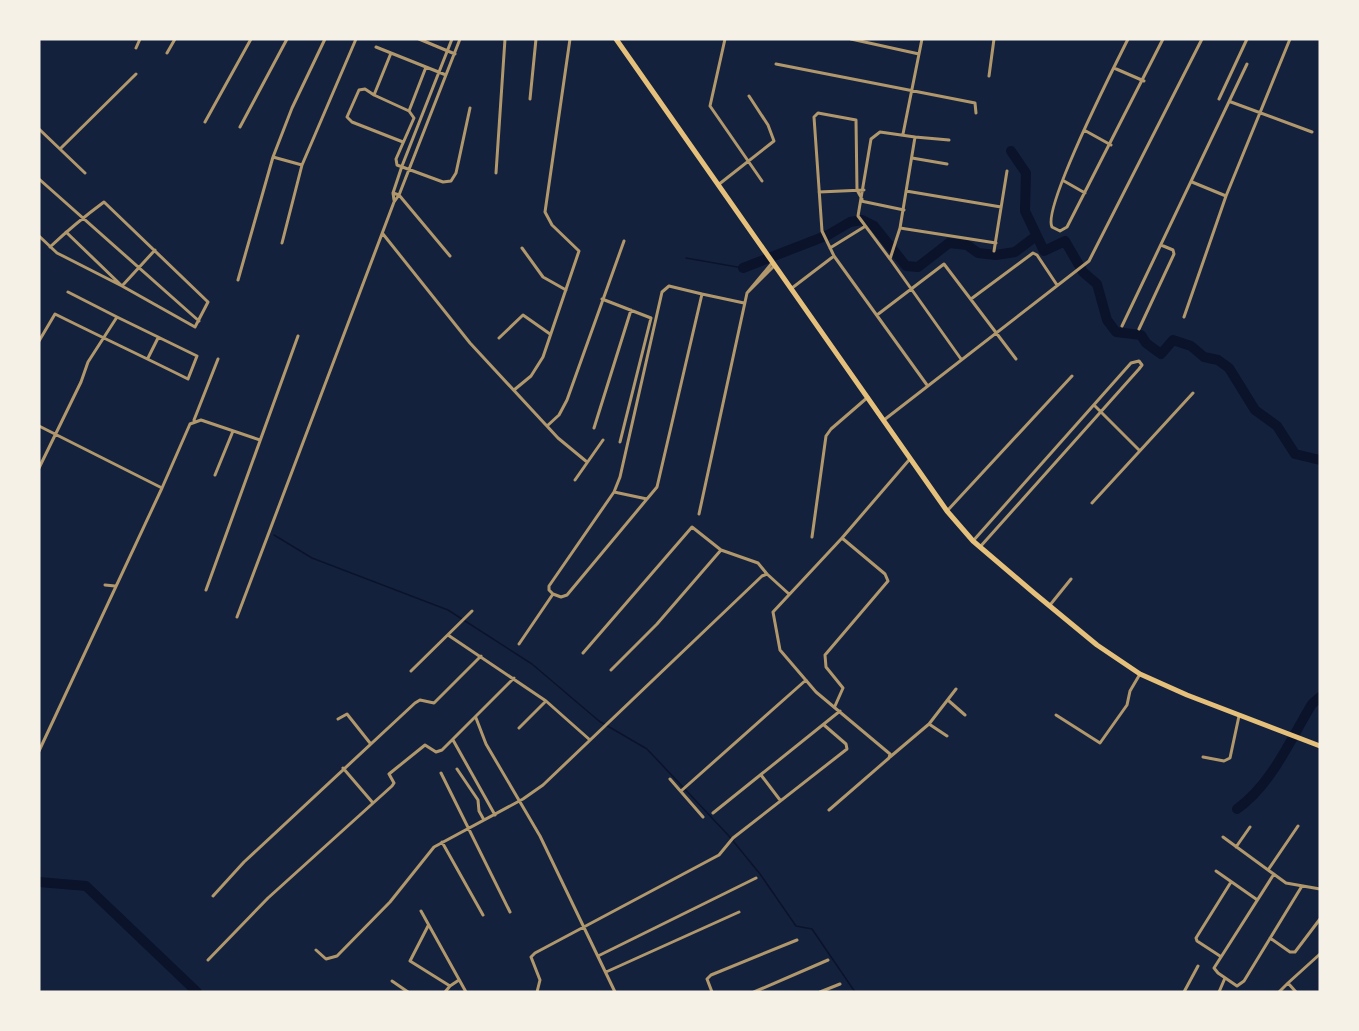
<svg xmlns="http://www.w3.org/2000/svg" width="1359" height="1031" font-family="'Fira Sans Condensed',sans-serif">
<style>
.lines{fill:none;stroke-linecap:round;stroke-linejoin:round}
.stream{stroke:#0b132b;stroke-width:1.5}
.river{stroke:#0b132b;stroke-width:10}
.minor{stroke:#b1986c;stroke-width:3}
.primary{stroke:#e5c07b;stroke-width:5}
</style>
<rect width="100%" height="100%" fill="#14213d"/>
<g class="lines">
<!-- stream -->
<path class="stream" d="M686 258 743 268
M274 535 312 558 448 610 532 664 599 721 647 749 729 836 760 874 796 926 812 929 855 992"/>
<!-- river -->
<path class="river" d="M1011 151 1026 173 1025 211 1044 251 1065 241 1083 272 1097 284 1107 320 1116 332 1141 335 1146 343 1161 354 1173 340 1191 346 1204 357 1218 360 1229 368 1255 410 1277 426 1295 454 1320 460
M743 268 828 235 850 222 862 220 874 226 906 266 918 267 949 243 967 245 978 253 996 255 1015 252 1036 236
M1237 809C1272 784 1290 740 1312 704L1320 697
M39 882 86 886 197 992"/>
<!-- minor -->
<path class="minor" d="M419 39 455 54
M725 39 710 106 762 181
M851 39 919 54
M1128 39C1115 65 1042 209 1052 227L1060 231 1067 227 1163 39
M376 47 446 75
M136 48 140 39
M167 53 175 39
M391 53 374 95 365 89 359 90 347 117 352 122 403 142
M776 64 975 103 976 113
M426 67 409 111 414 118 396 159 397 165 443 182 451 181 456 173 470 108
M1114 68 1144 81
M989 76 994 39
M374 95 409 111
M530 99 536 39
M1219 99 1247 39
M1231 102 1312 132
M205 122 251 39
M240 127 287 39
M39 129 85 173
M1084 130 1111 145
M880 132 915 137 900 228 890 259 858 216 871 139Z
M903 134 922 39
M915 137 949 140
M60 149 136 74
M273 157 292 108 325 39
M912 158 947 164
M496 173 505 39
M39 179 199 321
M1064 181 1085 193
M1192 182 1226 196
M718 185 774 141 768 125 749 96
M906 191 1001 207
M819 192 864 190
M393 193 399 195 450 256
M862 199 857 190 856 120 818 113 814 117 822 231 834 256 927 385
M394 200 393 193 402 166 452 39
M861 201 904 210
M900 228 996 243
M383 234 470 343 558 438 587 462
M39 236 57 253 122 286 155 250
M282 243 302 165 356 39
M50 247C67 231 85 216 104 202L208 302 195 327 122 286 66 232
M522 248 543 277 566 290
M830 248 864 227
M994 251 1007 171
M890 259 961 359
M238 280 273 157 302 165
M792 288 834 256
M68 292 117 317
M748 292 774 266
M602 299 651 318 620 442
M971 299 1033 253 1037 255 1057 285
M877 315 944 264 1016 359
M1184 317 1226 196 1290 39
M1122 326 1247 64
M1139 329 1174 254 1173 250 1161 245
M499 338 523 315 550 334
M39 341 55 314C99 336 144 357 188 379L197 356 117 317 88 362 81 382 39 468
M148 358 158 338
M514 390 531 376 543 357 579 251 552 225 545 212 570 39
M1094 405 1139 450
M194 420 218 359
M884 420 1089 261 1202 39
M39 426 162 488 39 751
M547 426 559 415 567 400 624 241
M594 428 631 310
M215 475 233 431
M575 480 603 440
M162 488 190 424 201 420 260 440
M614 492 647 499
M1092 503 1193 393
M947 511 1072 376
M699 514 747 293 772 263
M812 537 826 436 831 429 868 397
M973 541 1131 363 1139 361 1142 365 1139 369 980 547
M105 585 115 586
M206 590 298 336
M553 594 549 590V586L614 492 620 477 662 292 669 286 702 294
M1050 605 1071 579
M237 617 394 202 399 195 460 39
M448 635 546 701 590 740
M519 644 553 594 561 597 567 595 657 487 702 294 744 303
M583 653 692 527 721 550 758 563 767 574
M611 670 657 624 721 550
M411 671 472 611
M949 701 965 715
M835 706 843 688 826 667 825 655 888 581 885 574 842 538
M1056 715 1100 743 1127 705 1130 691 1140 674
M476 718 486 744 540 836 615 992
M338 719 347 714 370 743
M929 724 947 736
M519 728 546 701
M453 740 495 815
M890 757 929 724 956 689
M1203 757 1224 761 1230 758 1239 716
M343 768 373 803
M457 769 478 800 479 811 484 820
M441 773 510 912
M761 775 780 800
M670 779 703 817
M681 791 806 680
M829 810 889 758 890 754 816 692 780 650 773 612 842 538 909 460
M713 813 840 711
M1223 837 1286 883 1320 889
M442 842 483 915
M1236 847 1250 827
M1268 870 1298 826
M1216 871 1256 899
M1274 874 1214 968 1218 973 1237 986 1244 981 1302 886
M213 896 244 862 415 703 420 700 434 703 481 656
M421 911 466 992
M428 926 410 961 450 986 459 980
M1270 938 1290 952H1295L1320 919
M316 950 326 959 337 956 390 902 434 847 523 799 543 785 762 576 767 574 789 594
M598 956 756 878
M1220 956 1197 941 1196 938 1231 882
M208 960 268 898 392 786 394 783 389 774 425 745 436 752 442 750 514 678
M606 972 739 912
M392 981 408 992
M445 992 450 986
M537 992 540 980 531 957 535 953 719 855 733 838 847 749 846 744 824 725
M712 992 707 979 711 975 797 940
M754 992 828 960
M820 992 840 984
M1184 992 1198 966
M1219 992 1225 978
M1279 992 1288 983
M1296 992 1288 983 1320 954"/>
<!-- primary -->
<path class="primary" d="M616 39 947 511 973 541 1034 593 1097 645 1140 674 1187 695 1320 746"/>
</g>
<!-- border -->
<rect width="1359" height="1031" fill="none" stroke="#f6f1e7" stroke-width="81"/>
</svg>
